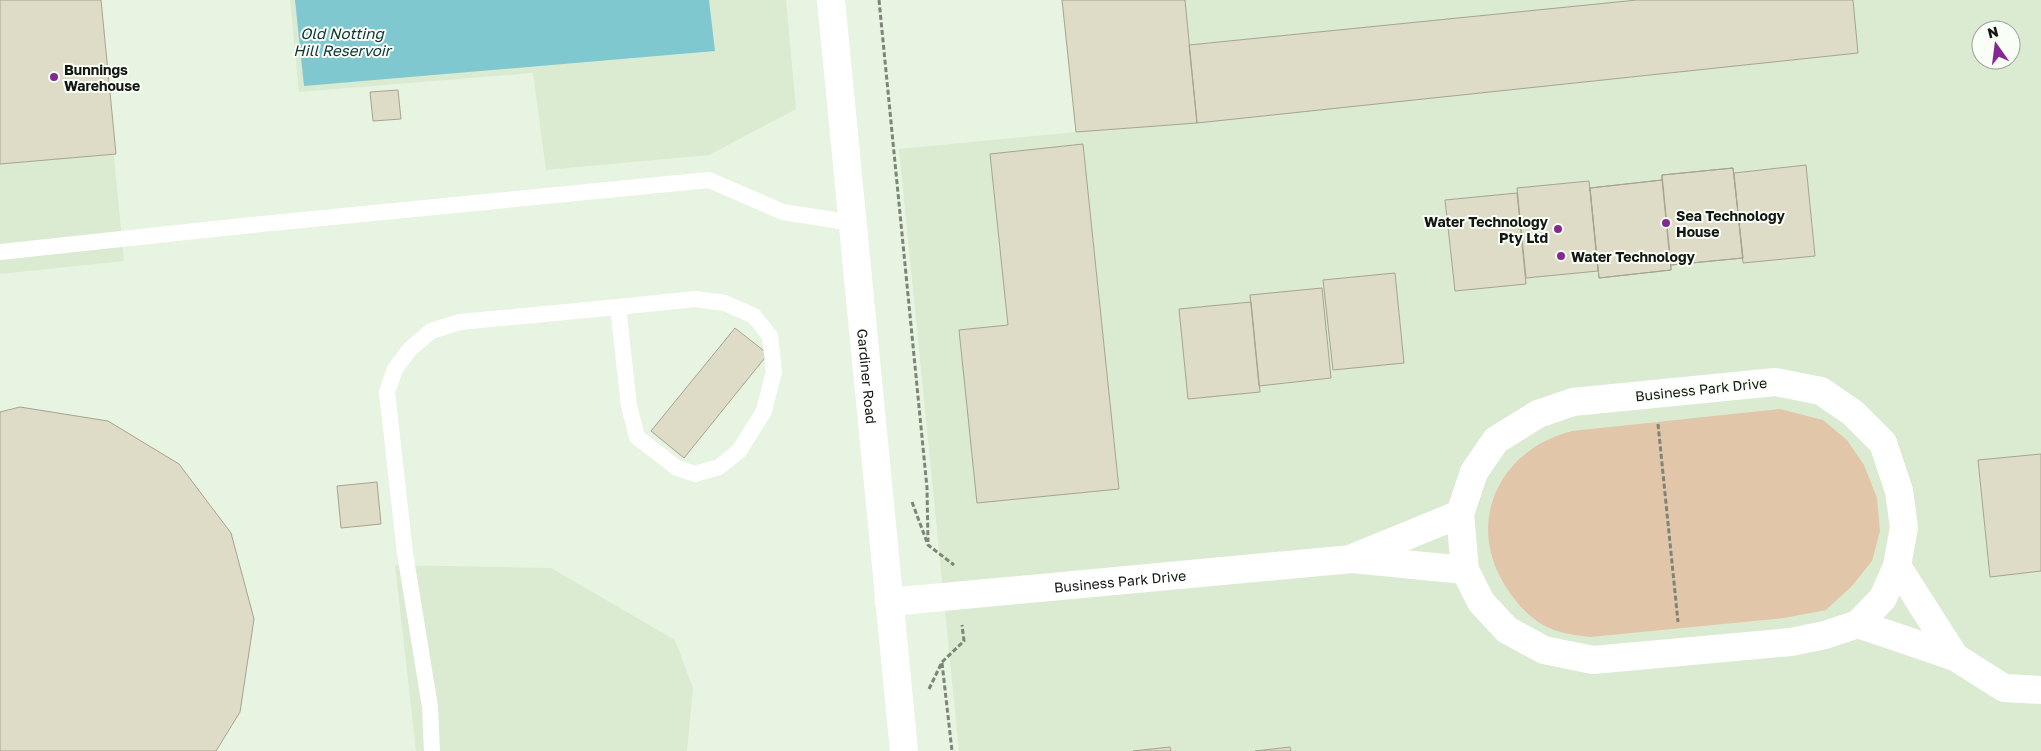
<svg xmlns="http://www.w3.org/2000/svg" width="2041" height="751" font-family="'Golos Text',sans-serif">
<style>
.built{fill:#daebd1;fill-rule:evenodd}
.green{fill:#e2c6aa}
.water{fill:#80c8cf}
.building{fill:#dedbc6;stroke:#a6a48f}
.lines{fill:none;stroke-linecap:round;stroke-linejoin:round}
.path{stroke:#7c8578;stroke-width:3;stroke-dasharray:5 2.5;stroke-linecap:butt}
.service{stroke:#fff;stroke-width:16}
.minor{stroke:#fff;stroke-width:28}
.tertiary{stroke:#fff;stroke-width:28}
.poi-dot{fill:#862892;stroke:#f9fef7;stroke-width:2}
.labels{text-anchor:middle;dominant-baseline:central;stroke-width:4;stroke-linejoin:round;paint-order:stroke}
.poi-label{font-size:14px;font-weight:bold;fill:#131711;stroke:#f9fef7;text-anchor:start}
.street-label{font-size:14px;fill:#131711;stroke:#f9fef7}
.water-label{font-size:15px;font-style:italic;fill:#0e3236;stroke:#f9fef7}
</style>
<rect width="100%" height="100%" fill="#e7f4e1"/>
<!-- built -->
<path class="built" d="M0 0H99L124 261 0 274Z
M290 0H786L796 109 709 155 546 170 533 73 299 92Z
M1062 0H2041V751H959L899 149 1076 132ZM1981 30H2011V60H1981Z
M395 565 551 568 675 640 693 688 687 751H416Z"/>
<!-- green -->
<path class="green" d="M1780 409 1823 420 1847 440 1864 465 1877 498 1880 531 1872 561 1851 587 1826 610 1784 618 1590 637C1574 635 1557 633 1543 625 1527 616 1515 601 1506 587 1464 522 1500 449 1572 431Z"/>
<!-- water -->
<path class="water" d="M295 0H709L715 51 304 86Z"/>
<!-- building -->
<path class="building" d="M0 0H101L116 154 0 164Z
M1062 0H1185L1197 123 1076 132Z
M1637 0H1853L1858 53 1197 123 1189 45Z
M398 90 401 119 373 121 370 92Z
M1083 144 1119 489 977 503 959 330 1008 325 990 154Z
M1806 165 1815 256 1743 263 1734 173Z
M1733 168 1743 258 1671 265 1662 175Z
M1733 168 1743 258 1671 265V270L1599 278 1590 188 1662 180V175Z
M1662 180 1671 270 1599 278 1590 188Z
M1589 181 1598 271 1526 278 1517 188Z
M1517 193 1526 284 1455 291 1445 200Z
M1395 273 1404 363 1333 370 1323 280Z
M1322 288 1331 378 1259 386 1250 295Z
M1251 302 1260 392 1188 399 1179 309Z
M735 328 768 354 684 458 651 431Z
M20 407 108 421 179 464 231 533 254 619 240 712 216 751H0V412Z
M2041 454V571L1990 577 1978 460Z
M377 482 381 524 341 528 337 486Z
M1170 747 1171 751H1133Z
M1290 747 1291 751H1255Z"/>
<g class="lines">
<!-- path -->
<path class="path" d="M879 0 927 488 928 542
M1658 424 1678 622
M912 502 928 545 954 565
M942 663 952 751
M929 689 942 662 964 641 962 625"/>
<!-- service -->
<path class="service" d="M0 252 252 225 709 180 783 212 853 223
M695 299 725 303 754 316 770 336 774 372 764 411 739 451 719 467 695 474 677 468 637 437 629 406 618 307Z
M432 751 430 707 405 553 387 392 395 369 410 349 431 331 460 322 618 307"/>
<!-- minor -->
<g class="minor">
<path d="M1775 382 1821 391 1853 413 1883 443 1899 491 1904 527 1897 566 1883 598 1858 624 1825 635 1791 642 1593 660 1544 650 1507 630 1481 602 1465 570 1460 514 1474 472 1496 440 1538 414 1573 402Z"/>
<path d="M1355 557 1460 514"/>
<path d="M1897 566 1955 657"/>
<path id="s1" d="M889 602 1352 559 1465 570"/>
<path d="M1858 624 1955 657 2004 688 2041 690"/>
</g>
<!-- tertiary -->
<path class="tertiary" id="s2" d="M831 0 904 751"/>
</g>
<!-- markers -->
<g class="poi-dot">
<circle cx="54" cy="77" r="5"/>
<circle cx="1666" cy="223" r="5"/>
<circle cx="1558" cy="229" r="5"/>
<circle cx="1561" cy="256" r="5"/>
</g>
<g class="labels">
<!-- poi labels -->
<g class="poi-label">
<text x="64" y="69">Bunnings<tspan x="64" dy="16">Warehouse</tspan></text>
<text x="1676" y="215">Sea Technology<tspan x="1676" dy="16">House</tspan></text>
<text x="1548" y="221" text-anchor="end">Water Technology<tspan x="1548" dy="16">Pty Ltd</tspan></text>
<text x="1571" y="256">Water Technology</text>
</g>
<!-- street labels -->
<g class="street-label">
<text stroke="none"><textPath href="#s2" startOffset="378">Gardiner Road</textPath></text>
<text transform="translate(1701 389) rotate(-6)">Business Park Drive</text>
<text stroke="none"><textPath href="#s1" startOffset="232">Business Park Drive</textPath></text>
</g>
<!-- water labels -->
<g class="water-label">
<text x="342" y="33">Old Notting<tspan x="342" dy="17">Hill Reservoir</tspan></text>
</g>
</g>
<!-- north arrow -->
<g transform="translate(1996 45) rotate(346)"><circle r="24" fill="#f9fef7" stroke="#9da29b"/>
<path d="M0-4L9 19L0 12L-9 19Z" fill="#862892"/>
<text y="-8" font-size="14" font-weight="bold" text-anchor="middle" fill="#131711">N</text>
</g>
</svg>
